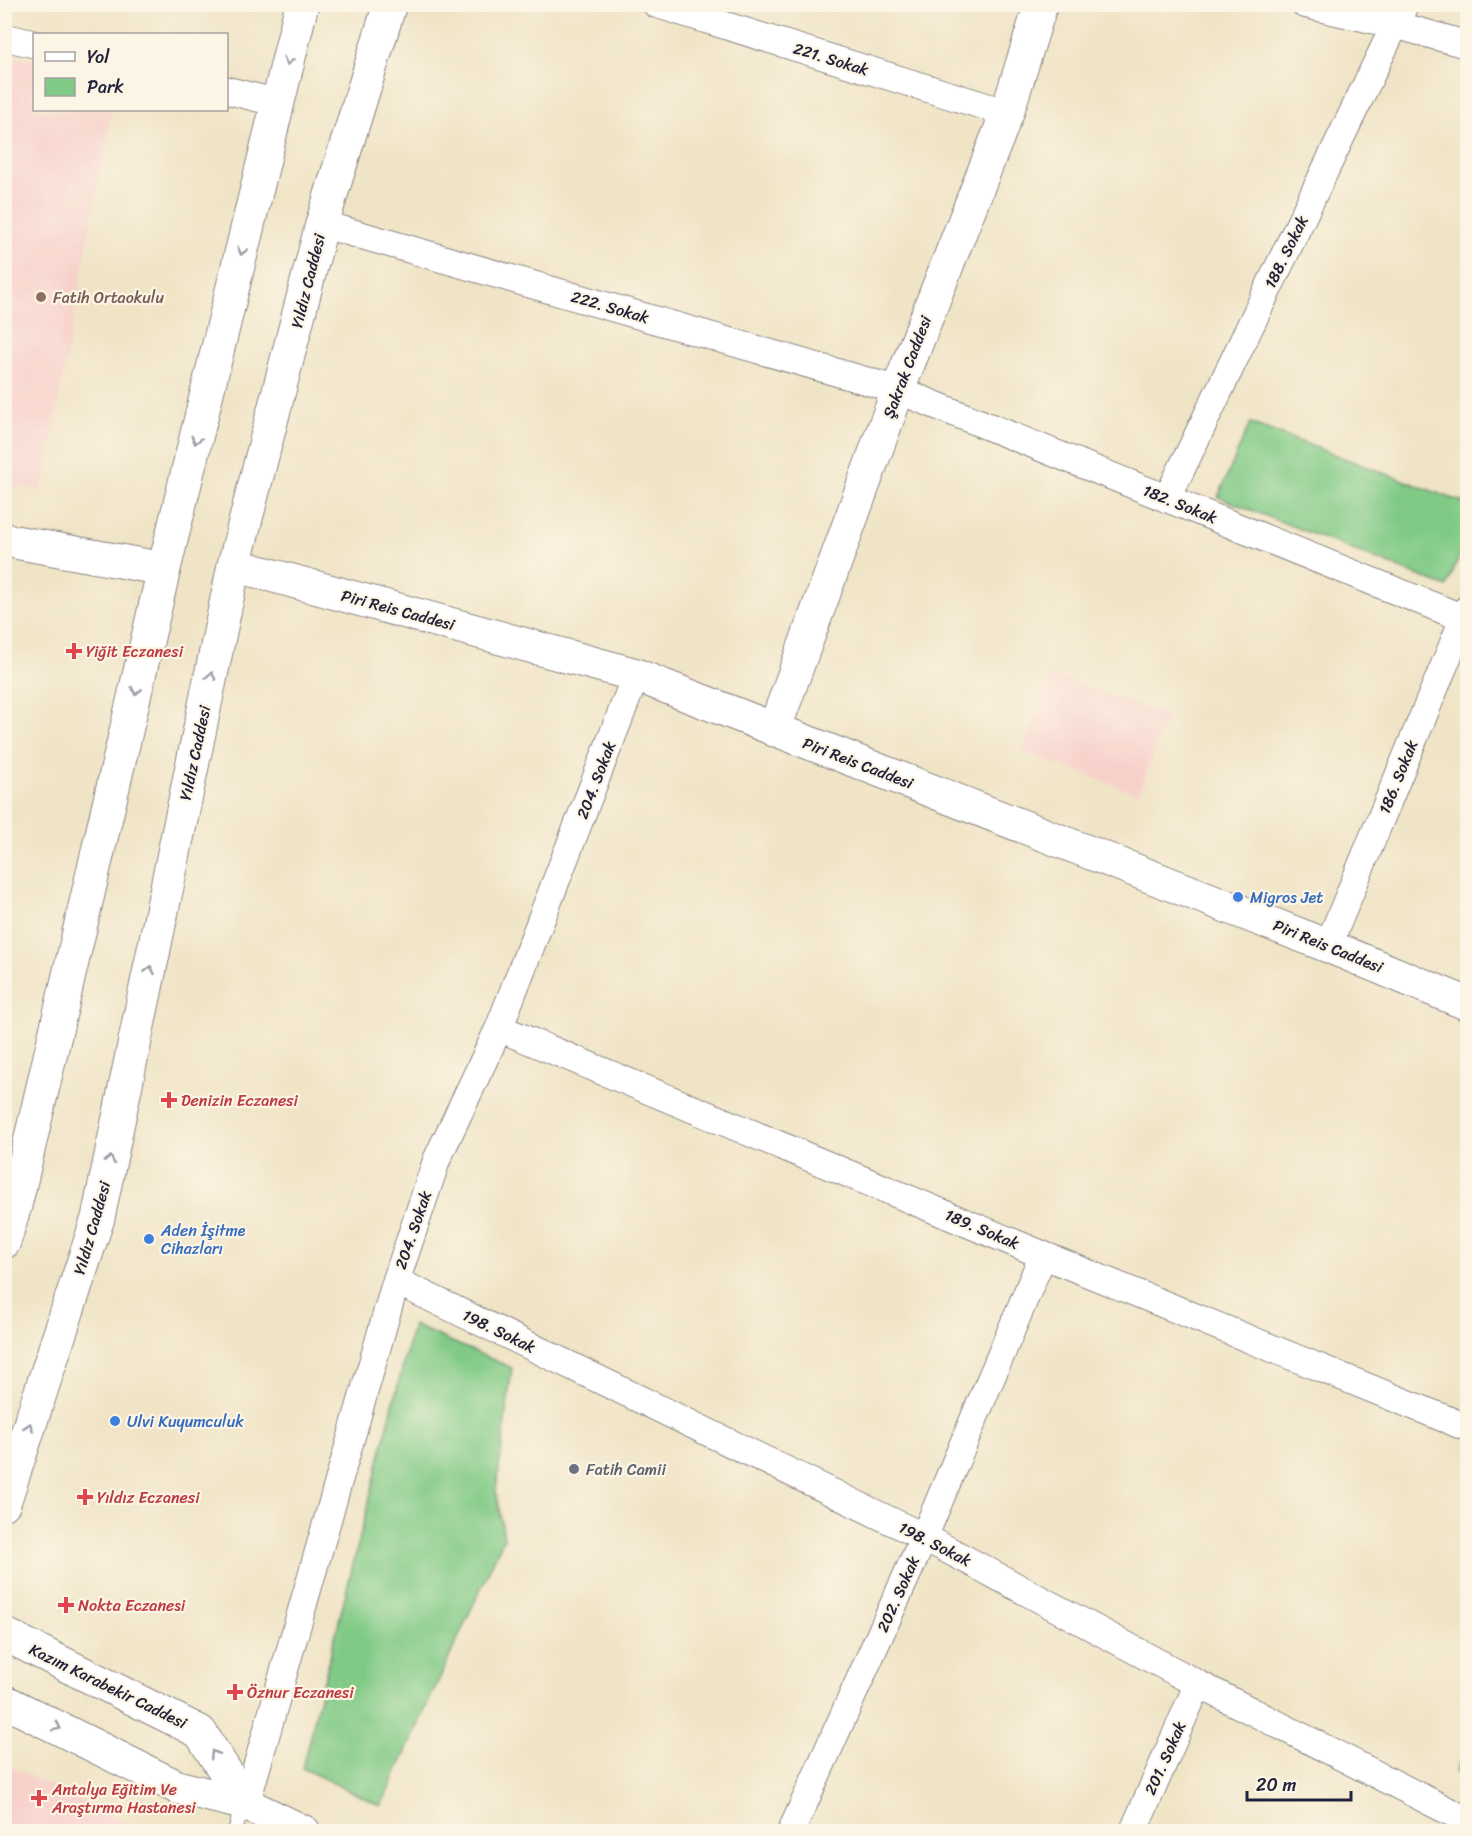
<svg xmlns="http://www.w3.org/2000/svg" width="1472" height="1836" font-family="Sriracha,sans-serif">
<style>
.built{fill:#f7d0ca}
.green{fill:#81ca86;stroke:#527660;stroke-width:1.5}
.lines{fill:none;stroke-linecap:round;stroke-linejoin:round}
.service-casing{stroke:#898380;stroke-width:16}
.minor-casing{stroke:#898380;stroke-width:29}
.tertiary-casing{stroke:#898380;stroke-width:35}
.primary-casing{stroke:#898380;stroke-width:35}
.service{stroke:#fff;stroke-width:14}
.minor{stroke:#fff;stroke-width:27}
.tertiary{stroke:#fff;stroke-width:33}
.primary{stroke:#fff;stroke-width:33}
.oneway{stroke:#9c9ca7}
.education-dot{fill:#8d6e63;stroke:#fcf5e5;stroke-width:2}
.health-dot{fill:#e0444e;stroke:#fcf5e5;stroke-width:2}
.shop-dot{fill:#3f7fe0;stroke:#fcf5e5;stroke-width:2}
.worship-dot{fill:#6b7280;stroke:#fcf5e5;stroke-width:2}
.labels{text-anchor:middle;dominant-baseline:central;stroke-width:4.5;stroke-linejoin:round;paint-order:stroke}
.street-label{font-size:16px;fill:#22223b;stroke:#fcf5e5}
.education-label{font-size:16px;fill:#785e54;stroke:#fcf5e5;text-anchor:start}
.health-label{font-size:16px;fill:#be3a42;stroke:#fcf5e5;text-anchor:start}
.shop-label{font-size:16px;fill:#366cbe;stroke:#fcf5e5;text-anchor:start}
.worship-label{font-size:16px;fill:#5b616d;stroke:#fcf5e5;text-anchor:start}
</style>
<rect width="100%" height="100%" fill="#fcf5e5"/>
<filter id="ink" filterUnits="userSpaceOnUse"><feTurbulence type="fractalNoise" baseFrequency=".0167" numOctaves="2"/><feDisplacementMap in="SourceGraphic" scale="12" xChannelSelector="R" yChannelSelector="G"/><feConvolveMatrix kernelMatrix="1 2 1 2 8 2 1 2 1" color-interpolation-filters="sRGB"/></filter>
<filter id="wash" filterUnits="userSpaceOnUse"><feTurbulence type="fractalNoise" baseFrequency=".008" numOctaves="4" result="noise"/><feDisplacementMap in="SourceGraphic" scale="24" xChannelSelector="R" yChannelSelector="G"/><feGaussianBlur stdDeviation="1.35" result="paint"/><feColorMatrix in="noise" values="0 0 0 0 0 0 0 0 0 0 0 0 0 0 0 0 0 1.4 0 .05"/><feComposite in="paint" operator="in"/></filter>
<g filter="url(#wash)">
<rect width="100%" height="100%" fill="#f0e4c6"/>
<!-- built -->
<path class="built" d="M4 55 34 60V110H112L42 490 5 485Z
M1050 674 1167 716 1139 794 1022 752Z
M4 1764H5L142 1831H5Z"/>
<!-- green -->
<path class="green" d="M1250 423 1467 504V536L1447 587 1218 497Z
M413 1325 512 1368 496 1492 504 1538 381 1806 302 1768Z
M1467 1746 1468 1776H1467L1456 1771Z"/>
</g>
<g filter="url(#ink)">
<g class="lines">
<!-- service casing -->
<g class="service-casing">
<path id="service" d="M235 1832 239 1817 246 1804"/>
</g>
<!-- minor casing -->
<g class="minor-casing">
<path id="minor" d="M656 4 1007 113
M1304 4 1396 25 1468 45
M4 37 34 44
M226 90 278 103
M322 224 898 390 1463 618
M1167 499 1405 4
M1328 946 1468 608
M499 1028 1043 1255 1468 1428
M396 1281 924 1537 1198 1684 1468 1821
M246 1804 396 1281 437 1159 499 1028 636 675
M791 1832 924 1537 1043 1255
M1133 1832 1198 1684"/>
</g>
<!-- tertiary casing -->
<g class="tertiary-casing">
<path id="tertiary" d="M4 540 164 569
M234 565 636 675 1328 946 1468 1004
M774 730 898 390 1007 113 1041 4
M4 1634 200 1732 246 1804
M4 1701 177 1787 246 1804 304 1832"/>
</g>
<!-- primary casing -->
<g class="primary-casing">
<path id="primary" d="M4 1242 15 1206 164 569 302 4
M4 1503 98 1218 234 565 322 224 390 4"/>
</g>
<!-- service -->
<use href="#service" class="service"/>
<!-- minor -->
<use href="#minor" class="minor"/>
<!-- tertiary -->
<use href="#tertiary" class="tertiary"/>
<!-- primary -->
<use href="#primary" class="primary"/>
</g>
<!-- one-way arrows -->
<defs><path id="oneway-chevron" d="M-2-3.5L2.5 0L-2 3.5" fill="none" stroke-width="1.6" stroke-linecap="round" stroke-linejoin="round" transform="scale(1.5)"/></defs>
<g class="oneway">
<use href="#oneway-chevron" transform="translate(288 61) rotate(104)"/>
<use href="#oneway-chevron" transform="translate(242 251) rotate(104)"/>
<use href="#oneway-chevron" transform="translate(196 440) rotate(104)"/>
<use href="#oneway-chevron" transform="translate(211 676) rotate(-78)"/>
<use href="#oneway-chevron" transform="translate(136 691) rotate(103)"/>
<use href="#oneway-chevron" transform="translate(150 970) rotate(-78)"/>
<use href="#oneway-chevron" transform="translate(110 1160) rotate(-78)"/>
<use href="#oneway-chevron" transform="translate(29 1427) rotate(-72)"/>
<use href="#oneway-chevron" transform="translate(57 1727) rotate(26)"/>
<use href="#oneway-chevron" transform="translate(214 1754) rotate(-122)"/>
</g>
</g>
<!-- markers -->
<circle class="education-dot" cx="41" cy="297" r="6"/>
<g class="health-dot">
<path d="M71 642h6v6h6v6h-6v6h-6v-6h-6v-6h6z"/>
<path d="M166 1091h6v6h6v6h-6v6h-6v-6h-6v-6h6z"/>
<path d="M82 1488h6v6h6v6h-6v6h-6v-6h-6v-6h6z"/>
<path d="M63 1596h6v6h6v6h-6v6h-6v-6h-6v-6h6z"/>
<path d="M232 1683h6v6h6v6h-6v6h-6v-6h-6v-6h6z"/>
<path d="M36 1789h6v6h6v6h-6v6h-6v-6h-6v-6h6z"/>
</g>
<g class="shop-dot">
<circle cx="1238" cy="897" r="6"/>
<circle cx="149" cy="1239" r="6"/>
<circle cx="115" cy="1421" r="6"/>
</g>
<circle class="worship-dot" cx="574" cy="1469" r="6"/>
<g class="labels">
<!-- street labels -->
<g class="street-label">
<text transform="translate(831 59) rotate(17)">221. Sokak</text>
<text transform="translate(1286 252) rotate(-64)">188. Sokak</text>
<text transform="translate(308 281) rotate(-76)">Yıldız Caddesi</text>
<text transform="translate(610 307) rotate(16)">222. Sokak</text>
<text transform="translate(907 367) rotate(-69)">Şakrak Caddesi</text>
<text transform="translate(1180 504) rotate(22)">182. Sokak</text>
<text transform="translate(398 610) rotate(15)">Piri Reis Caddesi</text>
<text transform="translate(195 753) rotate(-78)">Yıldız Caddesi</text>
<text transform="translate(858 763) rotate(21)">Piri Reis Caddesi</text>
<text transform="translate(1398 777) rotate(-68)">186. Sokak</text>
<text transform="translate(596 780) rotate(-69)">204. Sokak</text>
<text transform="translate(1328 946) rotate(22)">Piri Reis Caddesi</text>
<text transform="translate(92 1228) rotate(-74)">Yıldız Caddesi</text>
<text transform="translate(982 1229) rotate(23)">189. Sokak</text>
<text transform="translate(413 1230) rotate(-71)">204. Sokak</text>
<text transform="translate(499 1331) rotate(26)">198. Sokak</text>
<text transform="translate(935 1544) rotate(27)">198. Sokak</text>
<text transform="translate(898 1594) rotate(-66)">202. Sokak</text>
<text transform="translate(108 1686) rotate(26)">Kazım Karabekir Caddesi</text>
<text transform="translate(1165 1758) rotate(-66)">201. Sokak</text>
</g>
<!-- education labels -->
<g class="education-label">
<text x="53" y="297">Fatih Ortaokulu</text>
</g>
<!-- health labels -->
<g class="health-label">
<text x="86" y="651">Yiğit Eczanesi</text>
<text x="181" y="1100">Denizin Eczanesi</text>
<text x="97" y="1497">Yıldız Eczanesi</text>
<text x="78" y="1605">Nokta Eczanesi</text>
<text x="247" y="1692">Öznur Eczanesi</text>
<text x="52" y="1789">Antalya Eğitim Ve<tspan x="52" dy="18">Araştırma Hastanesi</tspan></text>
</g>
<!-- shop labels -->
<g class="shop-label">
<text x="1250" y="897">Migros Jet</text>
<text x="161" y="1230">Aden İşitme<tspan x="161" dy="18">Cihazları</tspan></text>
<text x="127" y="1421">Ulvi Kuyumculuk</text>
</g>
<!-- worship labels -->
<g class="worship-label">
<text x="586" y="1469">Fatih Camii</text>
</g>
</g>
<!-- margin -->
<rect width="1472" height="1836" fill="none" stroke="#fcf5e5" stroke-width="24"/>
<!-- legend -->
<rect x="33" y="33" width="195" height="78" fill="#fcf5e5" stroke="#a5a1a1" stroke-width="1.5"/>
<rect x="45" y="52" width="30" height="9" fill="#ffffff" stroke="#a5a1a1" stroke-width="1.5"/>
<text x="87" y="63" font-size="18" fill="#22223b">Yol</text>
<rect x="45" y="78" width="30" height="18" fill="#81ca86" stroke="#a5a1a1" stroke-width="1.5"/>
<text x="87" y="93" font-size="18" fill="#22223b">Park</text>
<!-- scale -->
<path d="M1247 1791v9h104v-9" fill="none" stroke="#22223b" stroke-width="3"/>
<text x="1256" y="1791" font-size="18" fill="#22223b" stroke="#fcf5e5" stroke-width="4.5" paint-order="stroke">20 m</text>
</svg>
